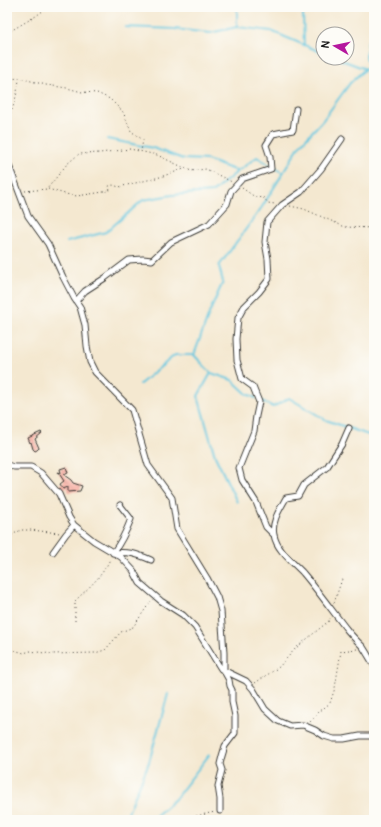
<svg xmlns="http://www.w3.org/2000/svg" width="381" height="827" font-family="Pangolin,sans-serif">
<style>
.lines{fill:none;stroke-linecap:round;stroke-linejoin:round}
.stream{stroke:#61c6df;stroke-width:2}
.building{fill:url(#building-back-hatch)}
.minor-casing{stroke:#3c3b37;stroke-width:7}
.path{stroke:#3c3b37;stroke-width:1;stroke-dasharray:1 3;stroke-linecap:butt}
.minor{stroke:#fff;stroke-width:5}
</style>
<defs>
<pattern id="building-back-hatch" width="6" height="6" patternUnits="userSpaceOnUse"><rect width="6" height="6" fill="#f8a89b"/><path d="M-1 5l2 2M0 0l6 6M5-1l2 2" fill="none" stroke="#d49085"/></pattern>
</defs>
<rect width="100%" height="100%" fill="#fdfcf7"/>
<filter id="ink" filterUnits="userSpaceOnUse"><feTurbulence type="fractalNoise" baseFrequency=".025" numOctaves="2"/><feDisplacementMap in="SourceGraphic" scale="8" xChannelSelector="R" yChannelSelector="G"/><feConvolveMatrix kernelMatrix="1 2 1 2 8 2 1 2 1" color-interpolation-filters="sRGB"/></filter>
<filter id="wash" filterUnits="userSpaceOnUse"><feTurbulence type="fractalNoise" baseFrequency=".012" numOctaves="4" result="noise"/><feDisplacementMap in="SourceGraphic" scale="16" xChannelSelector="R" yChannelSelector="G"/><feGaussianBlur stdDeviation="0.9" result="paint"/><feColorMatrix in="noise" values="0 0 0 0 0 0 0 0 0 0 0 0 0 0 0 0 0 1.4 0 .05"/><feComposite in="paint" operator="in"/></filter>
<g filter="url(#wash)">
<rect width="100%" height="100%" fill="#f4e8d0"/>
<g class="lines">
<!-- stream -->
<path class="stream" d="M237 7V27L271 31 323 53
M125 27 175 29 210 33 237 27
M304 45 303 14 305 7
M336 58 374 72
M370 71 366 56 368 42 374 30
M107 139 153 148 183 159 207 160 237 171
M67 242 106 232 143 200 172 195 213 192 238 171 257 157 283 173 300 145 323 120 350 83 365 69
M194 355 211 373 198 396 215 456 237 502
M211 373 232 380 247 394 256 398
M140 384 175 355H194L210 311 223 282 219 266 262 207 283 173
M260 400 273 407 289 398 326 420 374 437
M125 820 149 762 168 694
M151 820 175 799 209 755"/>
</g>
<g id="blocks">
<!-- building -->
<path class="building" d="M41 432 42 433 35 439 39 448 37 450 35 451 33 449 31 442 30 443 28 438Z
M66 467 68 473 64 475 71 480 73 483 82 486 80 491 68 492V487L63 489 60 484 64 481 58 472 61 473 60 469Z"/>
</g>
</g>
<g filter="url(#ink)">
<use href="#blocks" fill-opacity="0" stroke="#3c3b37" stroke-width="1"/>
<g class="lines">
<!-- minor casing -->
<g class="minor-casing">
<path id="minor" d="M7 156 8 163 28 216 48 244 63 277 74 298 80 307 85 325 87 346 90 362 95 372 132 410 148 465 172 498 177 529 207 578 217 597 221 611 224 653V671L229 680 230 686 232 690V702L235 716V733L225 746 222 756 220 764 222 770 218 786 220 799V811
M76 301 85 291 105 278 129 260 143 259 152 260 171 242 209 224 227 204 231 191 242 179 271 169 270 157 266 145 273 134 293 130 296 109
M349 428 342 444 327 467 304 485 298 496 286 498C280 509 271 522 274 535 277 551 293 562 303 573 319 592 333 612 348 631 353 637 358 642 363 647 367 653 370 659 374 665
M7 465 14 467H31L41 473 59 494 69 517 74 525 94 541 121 557 133 570 140 583 161 601 183 615 195 627 221 669 246 681 253 689 265 709 278 721 290 726 303 725 315 730 324 736 334 739H344L360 736H374
M274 535 266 527 256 502 242 480 239 468 254 431 256 416 259 402 253 387 242 379 237 360 236 339 238 318 244 307 259 292 269 279 268 259 265 242 267 222 282 205 301 192 321 169 342 139
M53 552 66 534 74 525
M113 553C121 542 126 532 131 519L120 505
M113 553C128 551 137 554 151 560"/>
</g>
<!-- path -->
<path class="path" d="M7 33 36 16 48 7
M7 78 9 79 20 78 46 85 67 88 82 92 97 93 110 99 123 112 131 131 143 140 141 151
M7 121C14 108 17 94 19 80
M242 188 255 197 264 198 268 203 275 204
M48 189 65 194 77 196 110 191 109 186 113 185 119 187 160 177 184 169
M25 191 47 189 67 164 79 154 100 153 130 149 157 155 191 171 206 169 232 182
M7 196 14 193
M290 206 304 209 345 227 374 228
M7 528 12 535 21 530H30L60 533
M334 603 342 579
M75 621V601C88 588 103 576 110 559
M7 648 24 653 30 651 52 654 95 653 105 650 121 632 133 627 151 601
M255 683 279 667 296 648 330 620V618
M310 722 319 712 330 703 335 688 341 651 357 649
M185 820 196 816 215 812"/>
<!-- minor -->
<use href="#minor" class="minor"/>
</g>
</g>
<!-- margin -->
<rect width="381" height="827" fill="none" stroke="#fdfcf7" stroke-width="24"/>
<!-- north arrow -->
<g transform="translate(335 46) rotate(279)"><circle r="19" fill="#fdfcf7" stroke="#a3a29f"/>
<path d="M0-3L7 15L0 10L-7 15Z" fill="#b5179e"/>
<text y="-6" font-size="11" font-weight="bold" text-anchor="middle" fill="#1c1c1c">N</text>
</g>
</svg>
